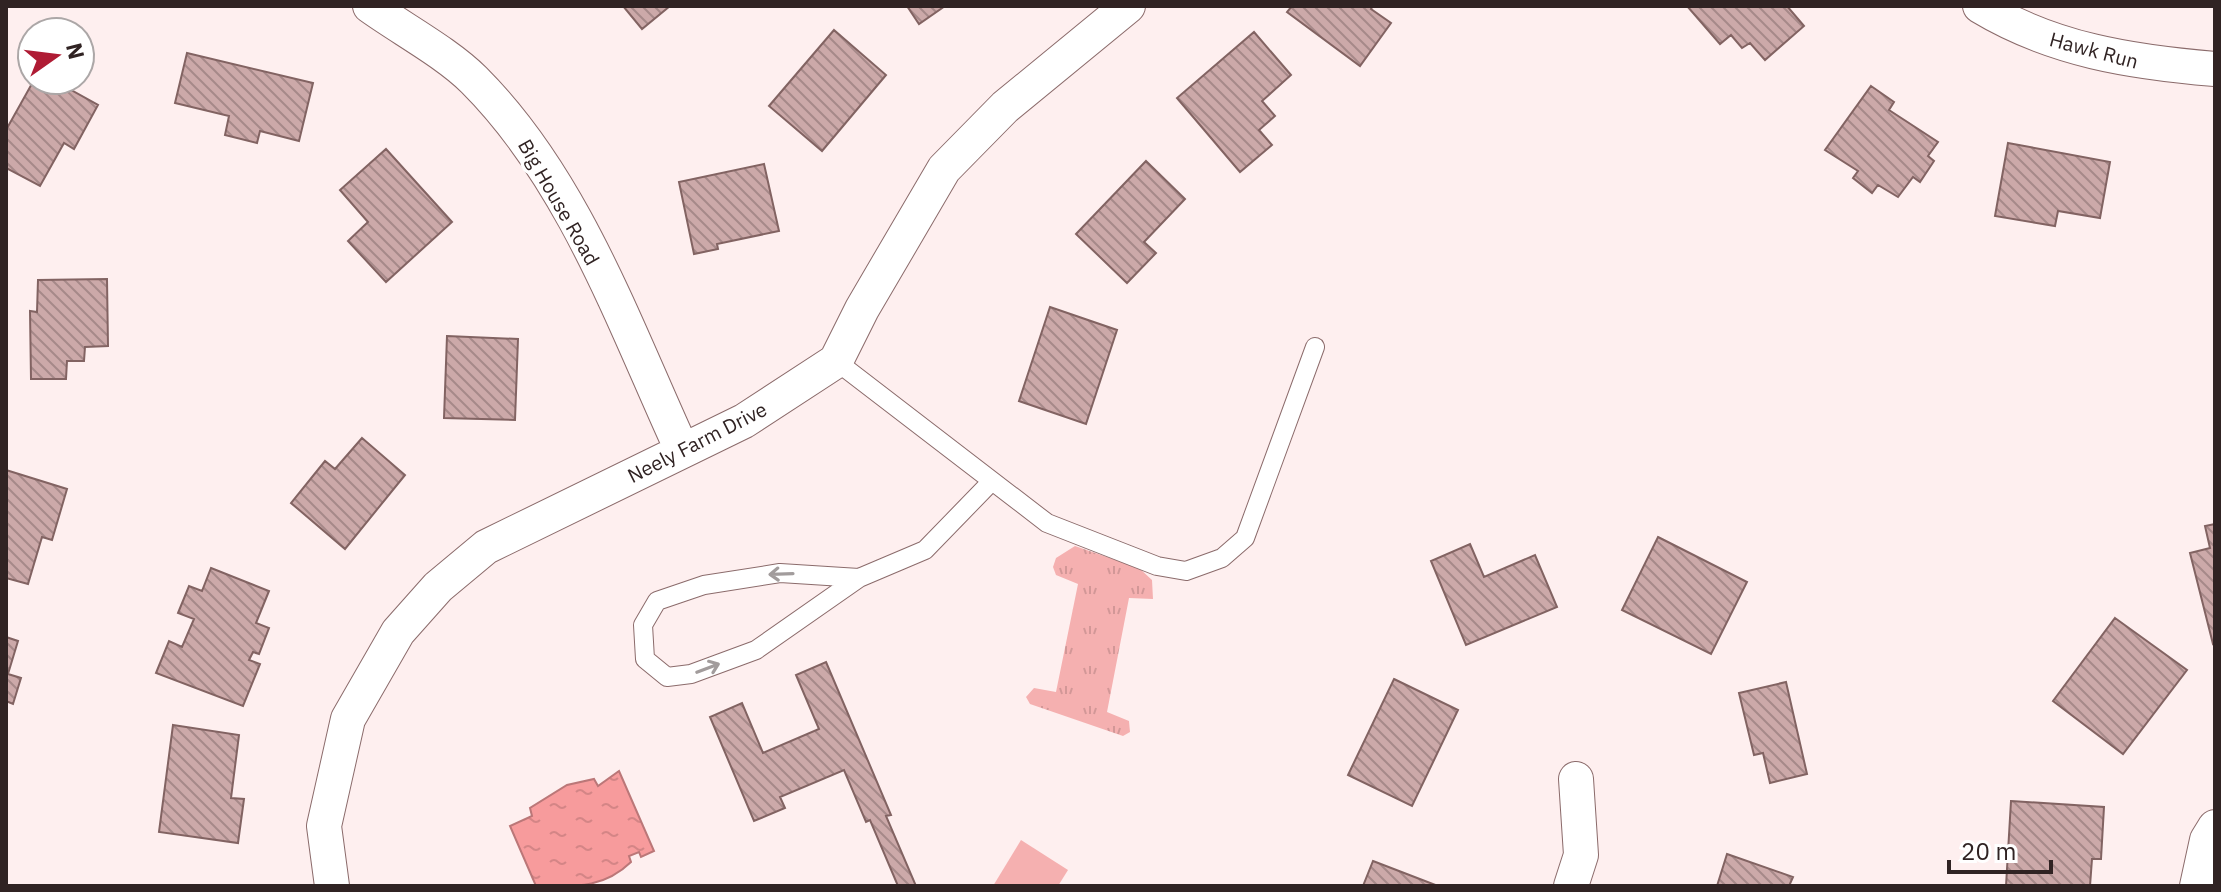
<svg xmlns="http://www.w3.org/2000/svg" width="2221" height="892" font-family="'IBM Plex Sans',sans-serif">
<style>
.grass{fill:url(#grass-tufts)}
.park{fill:#f5b0b0}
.water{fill:url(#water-ripples);stroke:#bb7778;stroke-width:2}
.building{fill:url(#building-back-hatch);stroke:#826362;stroke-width:2}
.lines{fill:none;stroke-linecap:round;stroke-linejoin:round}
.service-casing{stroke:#8b6b6b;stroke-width:20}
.minor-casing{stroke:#8b6b6b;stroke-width:36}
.service{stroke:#fff;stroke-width:18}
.minor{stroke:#fff;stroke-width:34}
.oneway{stroke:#a29c9c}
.labels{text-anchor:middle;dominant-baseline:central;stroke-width:7;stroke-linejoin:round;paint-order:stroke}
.street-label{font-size:20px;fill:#302323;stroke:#fff}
</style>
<defs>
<pattern id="grass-tufts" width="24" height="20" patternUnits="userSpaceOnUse" patternTransform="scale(2)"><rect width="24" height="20" fill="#f5b0b0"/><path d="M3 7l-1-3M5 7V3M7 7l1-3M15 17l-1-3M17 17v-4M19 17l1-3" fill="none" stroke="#d29797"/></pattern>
<pattern id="water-ripples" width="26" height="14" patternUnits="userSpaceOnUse" patternTransform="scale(2)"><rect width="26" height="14" fill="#f79b9c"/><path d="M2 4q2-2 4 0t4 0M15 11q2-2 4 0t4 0" fill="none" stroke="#d48586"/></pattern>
<pattern id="building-back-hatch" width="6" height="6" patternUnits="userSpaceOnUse" patternTransform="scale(2)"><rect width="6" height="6" fill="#cca9a9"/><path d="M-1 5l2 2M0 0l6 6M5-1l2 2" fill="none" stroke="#a68989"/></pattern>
</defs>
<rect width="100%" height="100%" fill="#feefef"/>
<!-- grass -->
<path class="grass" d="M1075 546 1139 568 1152 580 1153 599 1129 598 1107 712 1129 721 1130 732 1123 736 1030 704 1026 697 1034 688 1056 692 1078 584 1056 575 1053 567 1056 558Z"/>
<!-- park -->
<path class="park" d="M1021 840 1068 870 1058 886H993Z"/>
<!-- water -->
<path class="water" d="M619 771 654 851 641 857 639 852 629 856 631 862C602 890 572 886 536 886L510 826 532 816 530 808 567 785 594 779 598 786Z"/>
<!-- building -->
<path class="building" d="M623 6H670L642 29Z
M907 6H945L919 24Z
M1292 6H1373L1371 9 1391 23 1360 66 1287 12Z
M1687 6H1787L1804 26 1765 60 1750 43 1742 48 1731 35 1720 44Z
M834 30 886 75 822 151 769 106Z
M1254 32 1291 75 1262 101 1275 116 1259 130 1272 145 1240 172 1177 98Z
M187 53 313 83 299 141 260 131 257 143 225 135 229 116 175 103Z
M34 80H53L98 105 74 149 64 143 40 186 6 168V130Z
M1871 86 1894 102 1889 110 1938 142 1928 156 1934 161 1920 182 1913 177 1898 197 1878 185 1872 193 1853 178 1858 171 1825 150Z
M2008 143 2110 162 2100 218 2058 211 2055 226 1995 216Z
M386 149 452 222 386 282 348 241 368 222 340 190Z
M1146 161 1185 199 1144 242 1156 253 1127 283 1076 234Z
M764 164 779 231 717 244 718 249 694 254 679 182Z
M107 279 108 346 85 347 84 361H67L66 379H31L30 311 37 312 38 280Z
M1050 307 1117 330 1086 424 1019 401Z
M447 336 518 339 515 420 444 418Z
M362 438 405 475 345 549 291 503 325 461 335 469Z
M6 470 67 489 52 540 42 537 28 584 6 578Z
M2215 524V643L2213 644 2190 553 2210 548 2205 526Z
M1658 537 1747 582 1711 654 1622 610Z
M1470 544 1484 577 1535 555 1557 607 1466 645 1431 561Z
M211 568 269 591 256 623 269 628 259 654 253 652 249 660 260 664 243 706 156 673 169 641 182 647 194 619 178 613 189 586 202 591Z
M2115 618 2187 670 2123 754 2053 701Z
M6 637 18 641 8 674 21 678 13 704 6 701Z
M826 662 891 815 886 816 916 886H898L870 820 866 822 844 770 780 797 785 808 754 821 710 717 742 703 763 753 819 729 796 675Z
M1394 679 1458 710 1412 806 1348 775Z
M1786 682 1807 774 1770 783 1763 753 1754 755 1739 693Z
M173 725 239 735 231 798 244 799 238 843 159 832Z
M2011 801 2104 807 2101 859H2092L2090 886H2006Z
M1727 854 1793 877 1789 886H1717Z
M1373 861 1438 886H1363Z"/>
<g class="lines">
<!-- service casing -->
<g class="service-casing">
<path id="service" d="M836 361 1047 523 1157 566 1186 571 1222 558 1245 538 1315 347
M859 578 780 573 704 585 657 601 643 625 645 659 667 677 691 674 756 650 859 578 925 550 992 481"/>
</g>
<!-- minor casing -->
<g class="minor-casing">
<path id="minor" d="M370 6C402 29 447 53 474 80 574 180 624 324 682 450
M1980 6C2053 50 2131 62 2215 69
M332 886 324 826 348 719 398 632 438 587 486 547 744 421 836 361 862 309 944 169 1005 107 1128 6
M1571 886 1581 855 1576 779
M2197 886 2207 840 2215 827"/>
</g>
<!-- service -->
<use href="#service" class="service"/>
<!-- minor -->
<use href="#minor" class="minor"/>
</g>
<!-- one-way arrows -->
<defs><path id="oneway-shaft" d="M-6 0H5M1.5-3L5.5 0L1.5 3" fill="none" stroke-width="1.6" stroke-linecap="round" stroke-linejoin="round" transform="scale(2)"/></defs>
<g class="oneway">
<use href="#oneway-shaft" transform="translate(781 574) rotate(178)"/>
<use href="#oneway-shaft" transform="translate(708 668) rotate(-21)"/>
</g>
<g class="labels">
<!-- street labels -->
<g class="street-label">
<text transform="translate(2094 50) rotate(15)">Hawk Run</text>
<text transform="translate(559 202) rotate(60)">Big House Road</text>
<text transform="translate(697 442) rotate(-27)">Neely Farm Drive</text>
</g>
</g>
<!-- border -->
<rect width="2221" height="892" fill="none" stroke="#302323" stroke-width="16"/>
<!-- north arrow -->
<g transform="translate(56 56) rotate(76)"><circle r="38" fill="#ffffff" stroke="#aca7a7" stroke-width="2"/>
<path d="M0-6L14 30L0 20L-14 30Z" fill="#af1b34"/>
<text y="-12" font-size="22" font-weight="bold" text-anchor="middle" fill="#302323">N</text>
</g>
<!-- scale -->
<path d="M1949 860v12h102v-12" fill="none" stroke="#302323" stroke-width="4"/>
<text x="1961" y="860" font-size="24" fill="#302323" stroke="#ffffff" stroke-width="6" paint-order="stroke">20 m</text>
</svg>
